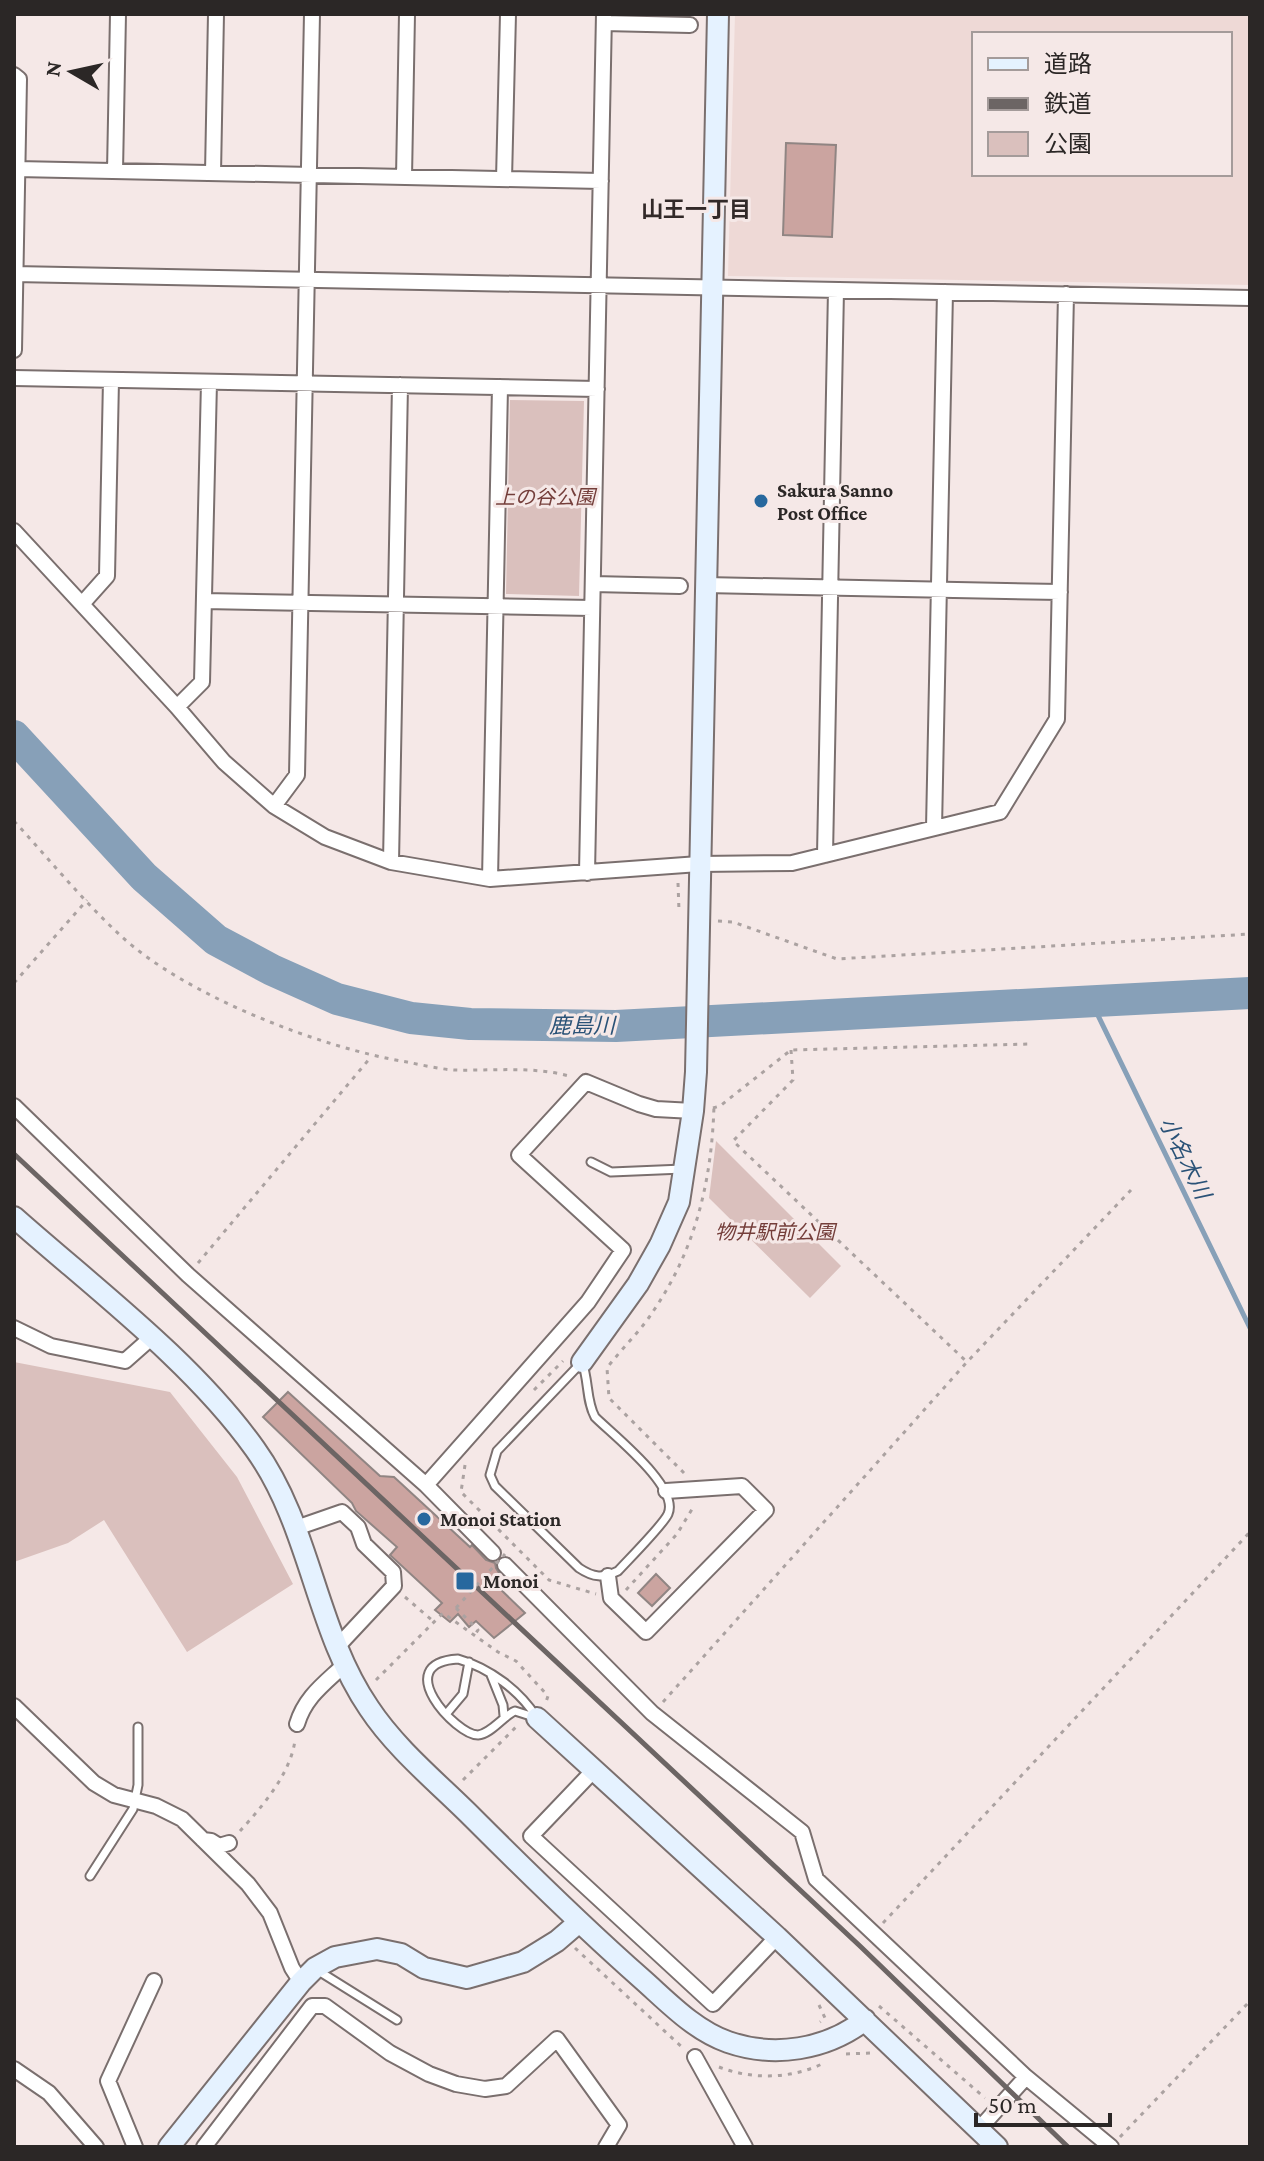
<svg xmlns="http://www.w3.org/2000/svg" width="1264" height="2161" font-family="'Crimson Pro','Noto Sans JP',serif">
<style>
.built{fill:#eed9d6;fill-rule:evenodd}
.green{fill:#dac0bd}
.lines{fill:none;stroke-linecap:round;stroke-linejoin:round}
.stream{stroke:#87a0b8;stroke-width:5}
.river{stroke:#87a0b8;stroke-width:32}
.building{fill:#cba4a0;stroke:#908583;stroke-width:2}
.lane-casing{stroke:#7a6f6e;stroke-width:11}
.street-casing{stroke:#7a6f6e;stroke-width:18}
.secondary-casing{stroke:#7a6f6e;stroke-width:24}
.path{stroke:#aba2a1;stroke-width:3;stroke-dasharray:4 6;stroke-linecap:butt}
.lane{stroke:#fff;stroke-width:7}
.street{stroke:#fff;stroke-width:14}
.secondary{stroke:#e5f2ff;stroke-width:20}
.rail{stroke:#6c6564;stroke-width:5}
.path-bridge{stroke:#aba2a1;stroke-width:3;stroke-dasharray:4 6;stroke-linecap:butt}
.poi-dot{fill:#27689e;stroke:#f5e8e7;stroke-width:3}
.labels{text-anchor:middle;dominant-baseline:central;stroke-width:6;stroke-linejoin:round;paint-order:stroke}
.poi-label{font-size:20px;font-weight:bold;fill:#2b2726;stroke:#f5e8e7;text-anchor:start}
.park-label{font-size:20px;font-style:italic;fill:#743e3a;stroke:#f5e8e7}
.neighbourhood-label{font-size:22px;font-weight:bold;fill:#322928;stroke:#f5e8e7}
.water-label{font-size:22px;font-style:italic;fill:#2a5277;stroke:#f5e8e7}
</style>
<rect width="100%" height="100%" fill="#f5e8e7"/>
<!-- built -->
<path class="built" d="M735 14H1250V285L728 276ZM974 34H1230V174H974Z"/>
<!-- green -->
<path class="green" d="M510 400 584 401 579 596 506 594Z
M716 1141 841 1266 810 1298 709 1198Z
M14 1362 170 1392 237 1477 293 1584 187 1652 104 1520 68 1543 14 1562Z"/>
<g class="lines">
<!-- stream -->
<path class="stream" d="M1091 1001 1250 1328"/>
<!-- river -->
<path class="river" d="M14 736 144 877 216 940 272 970 337 999 411 1018 470 1024 616 1026 1250 993"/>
</g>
<!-- building -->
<path class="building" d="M786 143 836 145 832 237 783 235Z
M288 1392 380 1476 394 1477 470 1547 472 1545 486 1560 495 1563 496 1568 501 1576 495 1584 525 1613 494 1638 476 1621 469 1627 458 1614 450 1622 435 1610 442 1603 390 1555 397 1547 356 1511 352 1503 263 1417Z
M656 1574 670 1588 652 1606 638 1593Z"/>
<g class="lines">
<!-- lane casing -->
<g class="lane-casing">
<path id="lane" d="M591 1162 611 1172 683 1169
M582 1362C589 1380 586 1401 595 1417 613 1435 680 1487 668 1514 663 1525 629 1559 618 1571 603 1578 594 1578 579 1568L495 1486 490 1475 497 1451Z
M458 1659C490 1668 520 1691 537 1718L515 1711C503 1716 491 1734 478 1735 456 1735 389 1663 458 1659Z
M491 1675 503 1705 504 1716
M447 1713 463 1694 469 1662
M90 1876 133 1809 138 1785V1727
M317 1970 397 2020"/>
</g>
<!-- street casing -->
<g class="street-casing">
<path id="street" d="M604 23 690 25
M14 75 19 79 14 350
M17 169 601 181
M115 171 118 14
M213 173 216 14
M404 177 407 14
M504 179 508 14
M14 274 1250 298
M14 378 597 389
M14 531 177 707 224 762 274 806 325 837 391 862 490 879 699 864 792 863 1000 812 1057 719 1066 294
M593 584 680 586
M705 585 1060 592
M204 601 592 608
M82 604 107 576 111 380
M177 707 202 682 209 382
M274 806 297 775 312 14
M934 828 945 292
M825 855 836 290
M391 862 400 385
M587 873 604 14
M490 879 500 387
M14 1106 188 1275 426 1485 493 1553
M14 1328 51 1346 125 1361 151 1338
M426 1485 588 1302 623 1250 519 1155 586 1082 639 1104 656 1109 693 1111
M296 1528 342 1512 358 1527 364 1544 393 1572 394 1586 337 1647
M505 1565 652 1713 802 1832 816 1879 1026 2077 1111 2147
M608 1576 611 1598 646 1632 766 1510 742 1486 666 1491
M14 1706 94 1783 114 1795 156 1806 182 1819 248 1884 270 1913 292 1968 301 1982
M297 1724C305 1697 324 1684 344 1665
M595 1769 531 1836 713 2004 777 1937
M203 1840 211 1841 219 1846 229 1843
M695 2057 745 2147
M14 2069 49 2093 96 2147
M980 2128 1026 2077
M135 2147 108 2081 154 1981
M204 2147 312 2006H325L390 2053 429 2074 456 2084 485 2089 506 2086 557 2039 619 2125 606 2147"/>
</g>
<!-- secondary casing -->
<g class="secondary-casing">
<path id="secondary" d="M14 1217C94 1288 193 1362 255 1449 311 1527 315 1629 369 1708 396 1749 438 1783 473 1818 528 1873 583 1927 642 1979 668 2002 694 2030 728 2042 774 2058 826 2050 865 2020
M582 1362 638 1284 660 1245 679 1202 693 1111 696 1072 718 14
M537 1718 777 1937 997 2147
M169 2147 301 1982 315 1968 335 1957 377 1949 401 1954 424 1968 467 1978 523 1962 557 1941 578 1923"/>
</g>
<!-- path -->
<path class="path" d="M14 821C49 859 83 901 121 936 186 996 321 1048 407 1062 422 1065 439 1069 454 1070 492 1071 533 1066 569 1076
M678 883 679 911
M718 921 733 922 837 959 1250 934
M14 983 87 900
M791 1050 793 1080 733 1141 967 1362
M713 1108 720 1106 791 1050 1030 1044
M198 1263 371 1057
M534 1390 563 1361
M465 1465 461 1492 549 1580 596 1594
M684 1473 609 1398 607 1368C622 1348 641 1331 654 1310 696 1248 712 1179 714 1105
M470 1585 473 1588
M626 1590 677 1534 694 1506
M405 1597 433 1621
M456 1608 478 1630 474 1636
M376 1680 443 1613 498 1652 516 1661 548 1696 546 1702
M663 1702 967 1362 1131 1190
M463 1780 517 1726
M240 1831C262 1807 291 1773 295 1740
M883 1923 1250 1532
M575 1948 684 2049
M819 2005 825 2018 820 2022
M879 2006 985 2098
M846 2054 870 2053
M719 2067C752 2080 792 2079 824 2063
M1120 2137 1250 2001"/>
<!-- lane -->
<use href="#lane" class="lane"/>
<!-- street -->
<use href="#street" class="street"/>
<!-- secondary -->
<use href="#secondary" class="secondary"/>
<!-- rail -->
<path class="rail" d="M14 1154 861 1947 1068 2147"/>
<!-- path-bridge -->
<path class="path-bridge" d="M456 1608 505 1554"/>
</g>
<!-- markers -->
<g class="poi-dot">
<circle cx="761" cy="501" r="8"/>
<circle cx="424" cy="1519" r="8"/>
<rect x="455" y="1571" width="20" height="20" rx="4"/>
</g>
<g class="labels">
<!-- poi labels -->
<g class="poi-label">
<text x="777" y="490">Sakura Sanno<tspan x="777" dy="23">Post Office</tspan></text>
<text x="440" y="1519">Monoi Station</text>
<text x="483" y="1581">Monoi</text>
</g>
<!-- park labels -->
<g class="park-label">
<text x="545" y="497">上の谷公園</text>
<text x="775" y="1232">物井駅前公園</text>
</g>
<!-- neighbourhood labels -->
<g class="neighbourhood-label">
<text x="696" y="209">山王一丁目</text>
</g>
<!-- water labels -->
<g class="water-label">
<text x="582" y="1025">鹿島川</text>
<text transform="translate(1185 1158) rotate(64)">小名木川</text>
</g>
</g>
<!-- border -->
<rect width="1264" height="2161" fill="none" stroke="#2b2726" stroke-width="32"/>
<!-- legend -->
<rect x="972" y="32" width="260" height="144" fill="#f5e8e7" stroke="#a49b9a" stroke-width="2"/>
<rect x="988" y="58" width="40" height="12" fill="#e5f2ff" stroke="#a49b9a" stroke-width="2"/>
<text x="1044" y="72" font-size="24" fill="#2b2726">道路</text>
<rect x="988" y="98" width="40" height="12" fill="#6c6564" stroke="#a49b9a" stroke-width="2"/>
<text x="1044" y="112" font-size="24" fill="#2b2726">鉄道</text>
<rect x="988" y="132" width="40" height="24" fill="#dac0bd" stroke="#a49b9a" stroke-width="2"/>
<text x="1044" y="152" font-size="24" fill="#2b2726">公園</text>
<!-- north arrow -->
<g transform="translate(72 72) rotate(279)" stroke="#f5e8e7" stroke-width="6" paint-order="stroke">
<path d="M0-6L14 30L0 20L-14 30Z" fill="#2b2726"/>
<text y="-12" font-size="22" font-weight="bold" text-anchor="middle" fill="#2b2726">N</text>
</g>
<!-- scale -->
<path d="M976 2113v12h134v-12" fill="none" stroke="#2b2726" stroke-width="4"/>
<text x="988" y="2113" font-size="24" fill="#2b2726" stroke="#f5e8e7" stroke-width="6" paint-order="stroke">50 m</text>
</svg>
